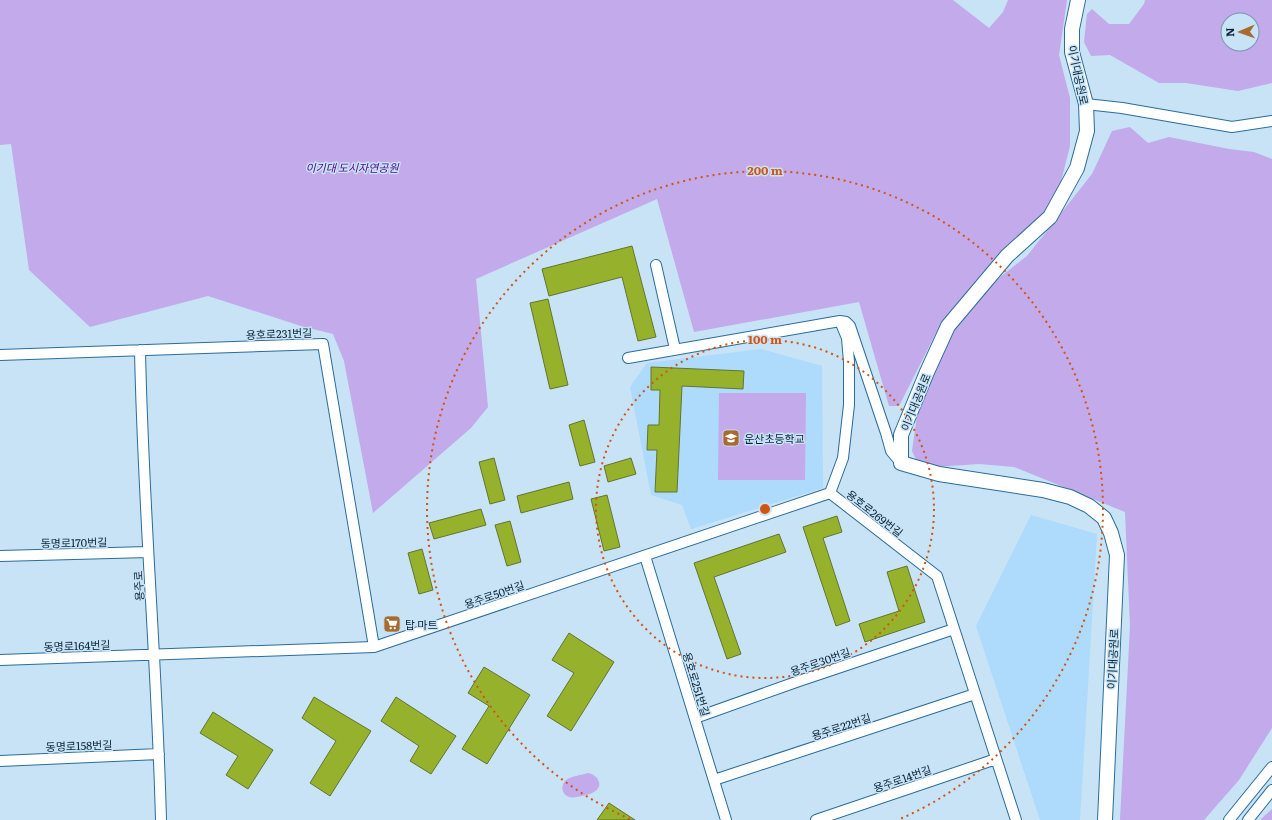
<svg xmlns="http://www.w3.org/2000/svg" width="1272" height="820" font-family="Literata,'Noto Sans KR',serif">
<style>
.built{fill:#aedafb}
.green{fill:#c2aaeb;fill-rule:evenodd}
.building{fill:#96b22d;stroke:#63742e}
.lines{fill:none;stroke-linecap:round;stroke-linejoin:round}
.street-casing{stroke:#296d9a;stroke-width:12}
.secondary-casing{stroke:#296d9a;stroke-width:16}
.street{stroke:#fff;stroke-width:10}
.secondary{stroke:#fff;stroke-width:14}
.ring{fill:none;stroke:#d25410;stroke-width:2;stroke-dasharray:2 4}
.labels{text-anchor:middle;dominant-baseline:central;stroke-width:3;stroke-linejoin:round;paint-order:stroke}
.street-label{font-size:11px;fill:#082538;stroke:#c8e2f6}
.park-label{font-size:11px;font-style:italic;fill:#51068d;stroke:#c8e2f6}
.poi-label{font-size:11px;fill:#082538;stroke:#c8e2f6;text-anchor:start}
.centre{fill:#d25410;stroke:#c8e2f6;stroke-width:2}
.ring-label{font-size:12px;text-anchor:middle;font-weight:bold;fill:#d25410;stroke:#c8e2f6;stroke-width:3;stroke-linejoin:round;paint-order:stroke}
</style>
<rect width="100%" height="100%" fill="#c8e2f6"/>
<!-- built -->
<path class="built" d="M761 349 822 366 823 488 691 529 682 505 651 495 630 387 647 363Z
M1031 515 1097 534 1080 820H1040L976 626Z"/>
<!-- green -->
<path class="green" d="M0 0H953L989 28 1003 12 1008 0H1067L1059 55 1070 98V146L1059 189 1045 214 983 277 941 323 899 406H889L859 302 694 332 657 199 476 279 488 407 471 428 373 513 344 361 333 334 301 326 208 296 90 327 29 270 11 144 0 145Z
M1145 0H1272V83L1238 91 1186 83H1159L1110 55 1091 56 1084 42 1087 14 1092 9 1109 24H1129L1144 4ZM1228 20H1252V44H1228Z
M1130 127 1148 143 1169 137 1229 149 1254 152 1272 159V728L1239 780 1204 820H1120L1130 626 1125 512 1014 467 979 464 920 468 912 451 917 416 954 326 1000 277 1027 256 1092 174 1112 131Z
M719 393H806L805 480H718Z
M588 773C597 774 605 786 594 792 589 795 582 796 576 797 566 800 558 790 565 781 570 776 582 775 588 773Z
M1272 809V820H1261V819Z"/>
<!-- building -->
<path class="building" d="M632 246 656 337 638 341 622 277 549 296 542 269Z
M548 299 568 385 550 389 530 303Z
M651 367 744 371 743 389 682 386 677 492H655L657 450H647L648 425H659L660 390H651Z
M584 420 595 462 580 466 569 425Z
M494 458 505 500 490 504 479 462Z
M631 458 636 474 608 482 604 466Z
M569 482 573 499 521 513 517 496Z
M607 495 620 547 604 551 591 499Z
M481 509 486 525 434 539 429 523Z
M837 516 842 532 823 538 850 621 836 626 803 527Z
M510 521 521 562 507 566 495 525Z
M779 534 786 552 714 577 741 654 727 659 694 563Z
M422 549 433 590 419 594 408 553Z
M907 566 925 622 865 642 859 624 899 611 887 572Z
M569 633 614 662 571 731 547 716 574 673 552 660Z
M484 667 530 695 487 764 462 749 489 706 468 693Z
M314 697 371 731 330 796 310 783 336 741 302 718Z
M396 697 456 736 431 774 410 761 419 746 381 721Z
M213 712 273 750 248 789 226 775 238 756 200 733Z
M609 803 635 820H597Z"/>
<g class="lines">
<!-- street casing -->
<g class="street-casing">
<path id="street" d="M1086 104 1122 108 1232 127 1272 121
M656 265 675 349
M840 321 846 322 850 326 886 433 891 451 901 463
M140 350C143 507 157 663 161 820
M0 355 323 344 374 647
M628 358 840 321 847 338 849 362V405L843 458 830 493
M830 493 937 576 1016 820
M0 556 148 552
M645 556 726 820
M0 660 374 647 830 493
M695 718 799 681 954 629
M0 761 159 754
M714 780 975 694
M816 820 996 759
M1229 820 1272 767
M1248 820 1272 790"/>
</g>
<!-- secondary casing -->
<g class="secondary-casing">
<path id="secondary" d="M1078 0 1072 29V52L1086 104 1087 131 1077 168 1050 217 1007 256 948 326 927 372 901 435V463L939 474 1043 490 1070 497 1089 506 1104 518 1111 533 1117 555 1105 820"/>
</g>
<!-- street -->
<use href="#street" class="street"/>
<!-- secondary -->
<use href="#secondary" class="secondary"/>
</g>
<!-- distance rings -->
<g class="ring">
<circle cx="765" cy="509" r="169"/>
<path d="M630 819A338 338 0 1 1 900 819"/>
</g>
<!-- icons -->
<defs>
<g id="school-square" transform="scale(0.9)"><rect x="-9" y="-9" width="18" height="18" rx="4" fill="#a76a2f" stroke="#c8e2f6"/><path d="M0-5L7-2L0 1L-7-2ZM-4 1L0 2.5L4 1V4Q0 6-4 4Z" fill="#fff"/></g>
<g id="supermarket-square" transform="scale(0.9)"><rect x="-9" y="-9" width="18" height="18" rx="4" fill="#a76a2f" stroke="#c8e2f6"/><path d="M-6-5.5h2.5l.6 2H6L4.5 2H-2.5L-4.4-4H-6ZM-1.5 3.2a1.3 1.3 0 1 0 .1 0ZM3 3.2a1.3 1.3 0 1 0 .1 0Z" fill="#fff"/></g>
</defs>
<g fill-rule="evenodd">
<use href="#school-square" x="731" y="438"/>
<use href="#supermarket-square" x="392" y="624"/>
</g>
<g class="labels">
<!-- street labels -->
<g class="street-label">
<text transform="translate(1079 75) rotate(78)">이기대공원로</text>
<text transform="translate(279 333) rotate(-2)">용호로231번길</text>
<text transform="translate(915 402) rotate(-68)">이기대공원로</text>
<text transform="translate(875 513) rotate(38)">용호로269번길</text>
<text transform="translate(74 542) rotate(-1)">동명로170번길</text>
<text transform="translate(138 586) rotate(-94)">용주로</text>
<text transform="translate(494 594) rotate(-19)">용주로50번길</text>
<text transform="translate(77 645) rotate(-2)">동명로164번길</text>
<text transform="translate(1112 659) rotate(-87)">이기대공원로</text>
<text transform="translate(820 661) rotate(-19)">용주로30번길</text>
<text transform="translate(697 684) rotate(73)">용호로251번길</text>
<text transform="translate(841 726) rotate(-18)">용주로22번길</text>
<text transform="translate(79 745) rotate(-2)">동명로158번길</text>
<text transform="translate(902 778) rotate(-19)">용주로14번길</text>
</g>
<!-- park labels -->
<g class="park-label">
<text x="352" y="167">이기대 도시자연공원</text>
</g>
<!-- poi labels -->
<g class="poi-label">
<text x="744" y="438">운산초등학교</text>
<text x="405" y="624">탑 마트</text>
</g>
</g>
<circle cx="765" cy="509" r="6" class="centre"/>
<g class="ring-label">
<text x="765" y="175">200 m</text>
<text x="765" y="344">100 m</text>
</g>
<!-- north arrow -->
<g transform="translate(1240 32) rotate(268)"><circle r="19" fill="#c8e2f6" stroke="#7b96aa"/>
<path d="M0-3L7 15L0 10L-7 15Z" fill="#a76a2f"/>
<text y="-6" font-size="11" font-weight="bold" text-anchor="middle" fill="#082538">N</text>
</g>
</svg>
